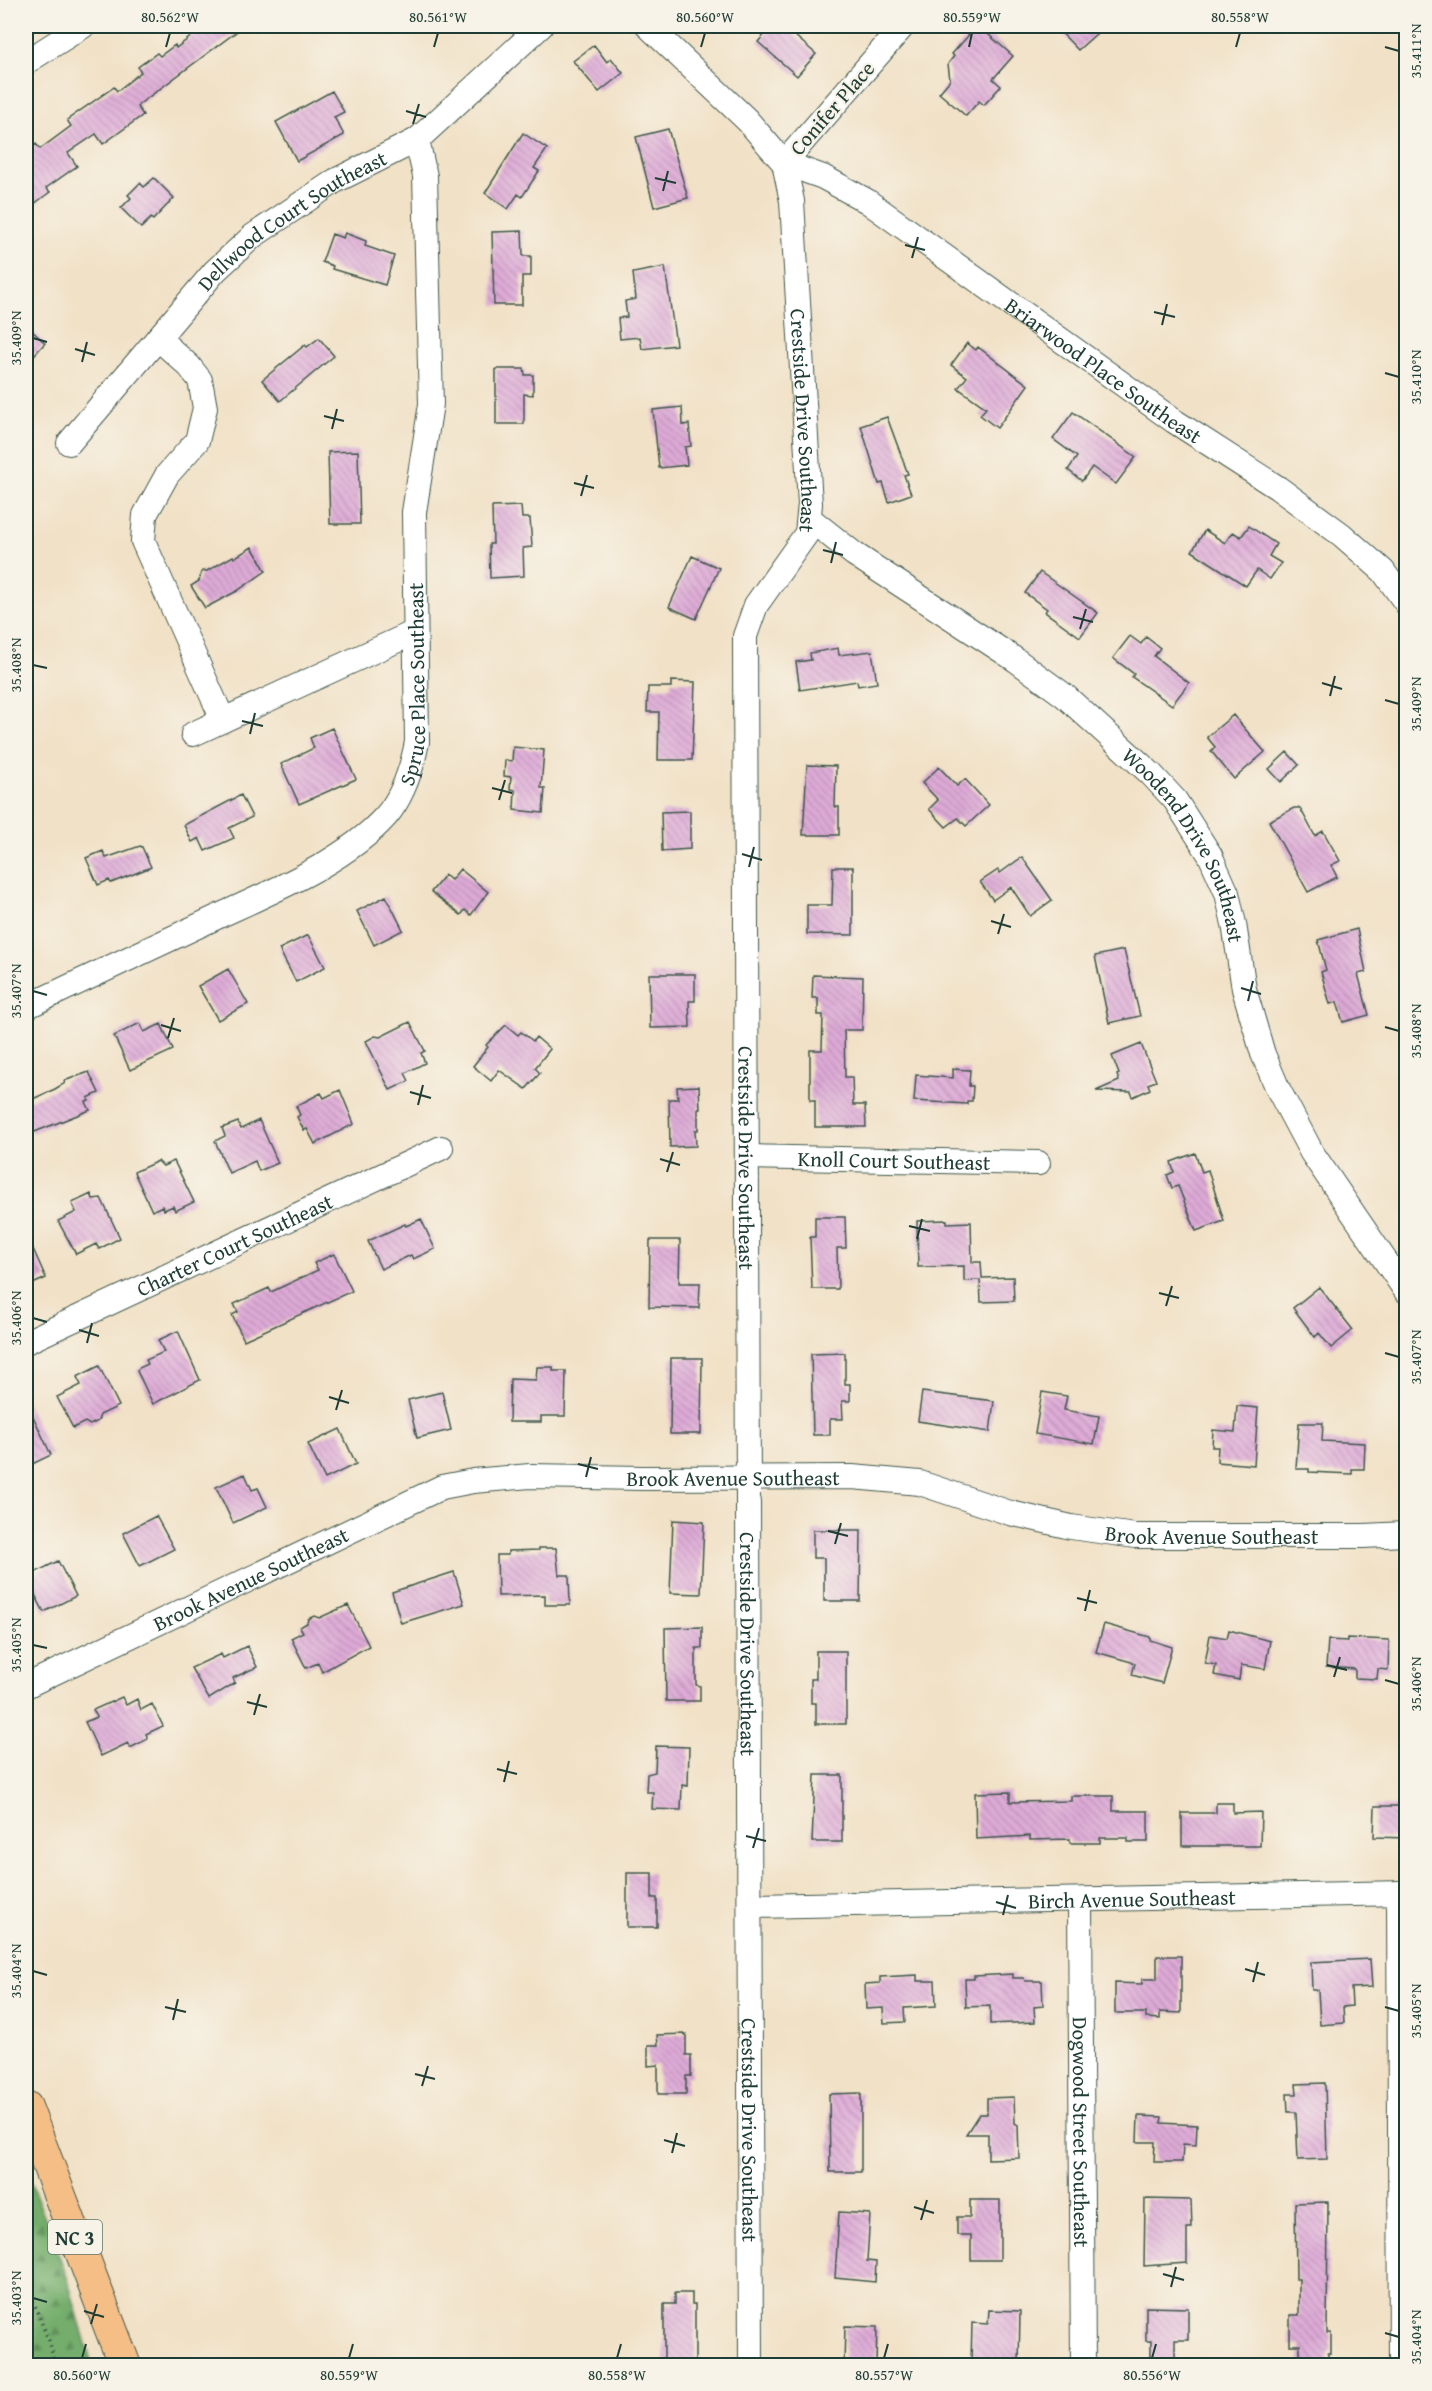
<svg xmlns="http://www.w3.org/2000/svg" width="1432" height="2391" font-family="'Gentium Book Plus',serif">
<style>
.forest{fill:url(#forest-firs);stroke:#4a7650;stroke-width:1.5}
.building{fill:url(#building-back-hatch)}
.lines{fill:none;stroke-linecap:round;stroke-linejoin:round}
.minor-casing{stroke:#3e564a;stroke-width:26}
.major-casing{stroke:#3e564a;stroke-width:34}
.path{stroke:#3e564a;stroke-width:4;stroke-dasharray:1.5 4.5;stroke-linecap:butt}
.minor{stroke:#fff;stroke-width:24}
.major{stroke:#f5be86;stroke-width:32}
.ticks{fill:none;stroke:#1f3d34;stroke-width:2}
.labels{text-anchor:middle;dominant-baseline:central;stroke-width:4.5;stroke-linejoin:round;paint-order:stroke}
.shield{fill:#f7f3e8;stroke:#60746a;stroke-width:1.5}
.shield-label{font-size:20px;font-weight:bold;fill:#1f3d34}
.street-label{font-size:21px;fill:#1f3d34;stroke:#f7f3e8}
.neatline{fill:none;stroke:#1f3d34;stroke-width:2}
.ticks-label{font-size:15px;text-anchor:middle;fill:#1f3d34}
</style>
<defs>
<pattern id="forest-firs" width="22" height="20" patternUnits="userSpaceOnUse" patternTransform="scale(1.5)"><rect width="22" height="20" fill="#74ae6c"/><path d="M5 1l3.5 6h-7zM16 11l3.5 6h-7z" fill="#5f8f5a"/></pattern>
<pattern id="building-back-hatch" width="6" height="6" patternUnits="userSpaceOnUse" patternTransform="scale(1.5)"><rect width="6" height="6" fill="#dfabd8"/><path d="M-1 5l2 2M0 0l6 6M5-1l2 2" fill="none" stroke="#b48cb0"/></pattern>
</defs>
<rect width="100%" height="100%" fill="#f7f3e8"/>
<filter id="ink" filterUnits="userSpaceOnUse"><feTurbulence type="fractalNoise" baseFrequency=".0167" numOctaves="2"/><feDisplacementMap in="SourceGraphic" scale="12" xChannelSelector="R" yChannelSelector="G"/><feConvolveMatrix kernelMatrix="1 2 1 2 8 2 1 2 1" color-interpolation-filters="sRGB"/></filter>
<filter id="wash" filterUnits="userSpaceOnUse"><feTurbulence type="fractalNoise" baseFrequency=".008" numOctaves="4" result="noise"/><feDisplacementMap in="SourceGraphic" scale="24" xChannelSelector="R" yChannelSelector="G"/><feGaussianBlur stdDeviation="1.35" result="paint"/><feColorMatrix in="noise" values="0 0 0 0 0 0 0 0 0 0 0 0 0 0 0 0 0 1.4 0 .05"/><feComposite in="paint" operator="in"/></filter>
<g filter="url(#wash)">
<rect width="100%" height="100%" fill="#f1e1c6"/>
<!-- forest -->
<path class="forest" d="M26 2169 66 2274 92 2365H26Z"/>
<g id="blocks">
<!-- building -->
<path class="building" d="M205 26H244L137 106 143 115 103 144 96 134 68 153 77 166 46 188 50 192 26 210V152L36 144 40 149 71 126 67 120 114 87 117 91 141 72 138 67 157 53 160 56 175 45 176 48Z
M772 26H787L796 33 794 35 816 54 797 76 758 42Z
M1055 26H1105L1078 50Z
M980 27 1013 56 993 79 1001 86 984 105 979 101 966 116 939 93 950 80 948 64 954 56 952 54 975 28 978 30Z
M594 45 607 62 611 58 623 73 599 92 573 61Z
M332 91 344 112 334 117 344 135 297 161 276 122Z
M668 129 688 198 654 207 636 137Z
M523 133 547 149 534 168 539 171 522 197 518 194 508 209 485 193Z
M154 178 174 198 153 220 151 218 141 228 121 208 131 198 128 195 140 183 144 187Z
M522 231 523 256H531V276H522V305H494L492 232Z
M345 233 366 241 365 246 394 256 385 285 332 269 333 266 322 262 332 234 343 238Z
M665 267 676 345 642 349 640 337 620 339 618 318 627 317 625 301 636 299 633 273Z
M26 325 45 343 26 364Z
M319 338 334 356 280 401 262 380 305 345 307 347Z
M967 343 976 350 978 347 1028 385 997 428 980 415 986 408 958 388 967 377 951 365Z
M496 369H524L525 375H533V395L524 394V424H496Z
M682 407 683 425 689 424 691 446 685 447 687 465 659 468 653 410Z
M1073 412 1136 457 1116 484 1092 467 1082 481 1068 470 1077 457 1053 439Z
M887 417 908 474 904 475 911 494 889 502 883 483 879 484 861 426Z
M358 451 360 524H330L328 452Z
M521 506 522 518H530L532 547 523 548 524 576 490 578 489 544H493L492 507Z
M1249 526 1276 544 1269 556 1281 563 1270 579 1257 570 1246 586 1192 551 1205 530 1225 543 1233 532 1241 537Z
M252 547 266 571 237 591 205 608 191 586 199 581 202 571H207L233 556 234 558Z
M692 556 719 568 696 619 669 607Z
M1040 572 1098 613 1080 637 1045 612 1047 609 1025 593Z
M1130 636 1141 644 1146 637 1160 648 1154 656 1189 683 1172 705 1132 677 1134 674 1113 658Z
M838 648 839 655 872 651 877 683 858 686 857 681 800 690 796 662 811 660 810 653Z
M671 681 695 682 692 760H658L659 712H647L648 687H671Z
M1233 715 1265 752 1234 779 1211 751 1215 747 1207 737Z
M332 728 356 779 299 804 281 764 314 748 310 738Z
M513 747 544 750 541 788H545L543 813 514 810 515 790 510 789 511 777 504 776 505 760 512 761Z
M1287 752 1299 765 1281 782 1269 769Z
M807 765 836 766 835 807H839V835H803Z
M939 767 957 786 965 779 989 805 966 826 958 818 946 827 929 809 938 800 922 783Z
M241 795 252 817 229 828 234 838 205 851 199 838 192 842 184 825Z
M1294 808H1300L1315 836 1323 831 1340 861 1331 865 1337 877 1308 892 1269 821Z
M690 811V849L662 851 661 812Z
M140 846 142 847 151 867 111 883 109 880 98 885 86 858 103 851 106 858Z
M1022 857 1052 900 1030 916 1011 887 993 900 980 882 998 870 1000 873Z
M833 867H853V935L807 934V905H832Z
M460 869 488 892 471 915 465 910 461 915 431 892 445 875 451 880Z
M386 896 403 930 374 945 357 911Z
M1357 929 1366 972 1358 974 1369 1015 1343 1022 1337 1002 1330 1004 1321 972 1326 970 1318 940Z
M308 935 325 967 296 982 279 949Z
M1124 950 1140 1016 1109 1023 1095 956Z
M228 969 248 1004 218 1020 198 986Z
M649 974H695V1001H689L690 1027 650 1028Z
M813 975 863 977 862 1030H844L845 1077H852L853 1105H865L866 1127H815V1100H810V1050H822L823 1015H818V998H812Z
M410 1022 425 1051 421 1053 425 1063 405 1073 409 1081 390 1090 366 1041 375 1036 380 1037Z
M140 1023 144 1032 161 1024 173 1050 130 1070 114 1036Z
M506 1025 518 1035 521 1032 533 1041 536 1037 550 1049 535 1068 540 1073 526 1089 499 1070 491 1081 473 1066 488 1047 486 1045Z
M1141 1044 1156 1081 1148 1084 1150 1089 1133 1097 1131 1092 1096 1091 1119 1081 1117 1075 1119 1074 1112 1056Z
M953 1069 970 1070 969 1086H973L972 1101H967V1104L914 1101 916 1075 953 1078Z
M89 1072 99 1093 88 1098 89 1101 86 1102 90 1110 32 1133 26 1120V1102L55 1089 65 1083 64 1081Z
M699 1086 700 1109H698V1130H695L696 1146 670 1147 669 1099H678L677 1087Z
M340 1090 354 1124 315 1144 307 1129 304 1130 297 1117 300 1115 296 1106 321 1093 324 1098Z
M259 1120 278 1163 259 1171 255 1161 229 1173 215 1141 225 1136 222 1128 238 1122 241 1129Z
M1195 1153 1202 1172 1208 1170 1224 1221 1196 1231 1178 1186 1172 1188 1167 1175 1174 1172 1171 1162Z
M158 1161 163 1166 174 1161 194 1202 175 1211 173 1206 164 1210 162 1206 152 1211 134 1172Z
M91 1194 93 1199 101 1198 120 1238 99 1249 96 1244 76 1254 58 1221 76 1212 72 1203Z
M815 1217H845L846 1248H837L838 1289H812L810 1237H815Z
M421 1219 435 1249 413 1259 411 1255 381 1269 368 1241 405 1224 406 1226Z
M947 1220V1223L971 1222 972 1262H981L982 1278 1013 1277 1014 1301 981 1302 980 1280 964 1281V1266L918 1267 917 1221Z
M26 1233 46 1278 26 1287Z
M650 1240H680L679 1283H700L699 1308 649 1307Z
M334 1254 352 1291 244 1340 232 1315 238 1312 234 1304 269 1288 271 1292 318 1270 314 1263Z
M1319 1287 1353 1330 1331 1348 1319 1333 1315 1337 1293 1308Z
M178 1331 200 1380 153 1404 137 1371 139 1368 148 1364 146 1360 164 1352 158 1340Z
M845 1353V1384H850V1401H842L843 1419H830V1435H813L811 1354Z
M671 1358H702L701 1434H670Z
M99 1366 119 1406 100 1415 98 1421 90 1425 85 1422 73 1428 57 1397 81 1385 77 1377Z
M537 1367H553V1371H566L565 1416H541V1422H509L510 1379 536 1380Z
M442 1392 451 1430 417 1438 408 1400Z
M922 1392 994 1401 990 1432 918 1421Z
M1042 1392 1067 1396 1064 1410 1099 1416 1094 1444 1035 1434Z
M26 1401 51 1455 26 1467Z
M1237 1406 1258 1408 1254 1465 1217 1462 1218 1447H1212L1213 1430 1235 1432Z
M1299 1423H1323L1322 1441 1365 1443 1364 1469H1352V1474L1309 1472V1469H1296Z
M340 1429 356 1464 325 1479 308 1444Z
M245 1474 252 1490 258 1488 267 1507 233 1523 216 1487Z
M156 1516 174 1549 140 1566 123 1533Z
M673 1520 704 1522 701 1594 670 1593Z
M813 1530H861L860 1601H824V1558H813Z
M539 1548H556L559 1575H569L570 1605H545V1595L498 1596 497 1555H508V1551L539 1550Z
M58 1561 76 1596 44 1612 26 1577Z
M454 1572 464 1604 401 1623 392 1592Z
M348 1605 369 1646 322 1672 318 1663 306 1668 291 1638 303 1632 300 1627 307 1623 308 1619 314 1616 319 1618Z
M1104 1624 1150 1637V1640L1172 1647 1162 1683 1132 1675 1135 1663 1096 1652Z
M702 1627V1648H696V1685L700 1686V1701H666L665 1628Z
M1229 1630 1270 1641 1265 1669 1241 1665 1239 1680 1214 1675 1216 1665 1205 1663 1210 1635 1227 1638Z
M1347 1638 1389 1640 1388 1670 1378 1669 1377 1679 1355 1678V1669L1326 1667 1328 1640 1347 1641Z
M247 1646 257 1667 233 1678 235 1683 209 1699 191 1668 221 1654 223 1658Z
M816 1651H846V1724H816V1703H811V1679H816Z
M122 1697 126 1705 137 1699 141 1710 152 1704 163 1726 146 1734 148 1739 130 1748 128 1743 101 1756 85 1722 97 1717 93 1710Z
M656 1746 689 1747 688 1786 682 1785 681 1810 652 1809 653 1792H646L647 1774 655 1772Z
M815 1775H842V1842H812Z
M1010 1792V1802L1071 1801V1796H1113V1811H1148V1842H1128V1838H1100V1843H1070V1839L1030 1840V1836L976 1839 975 1793Z
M1216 1803H1233V1813L1261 1812 1260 1846H1182V1813H1216Z
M1375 1806H1407V1838L1374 1837Z
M627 1873H652V1898H657V1927H627Z
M1157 1956H1181V2013L1160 2012V2019L1146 2018V2013H1115V1983L1142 1984V1979H1157Z
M1370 1959 1372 1987 1351 1988 1352 2006 1343 2007 1344 2023 1320 2025 1318 1990H1312L1311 1962Z
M1013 1974V1978H1024L1025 1981H1042L1043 2006 1034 2007 1035 2022 990 2024V2006L966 2007 965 1979H974V1976Z
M917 1975V1981H935L936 2006 904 2008 905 2022 884 2023 883 2008 866 2009 865 1984 880 1983V1977Z
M686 2034V2055H691V2076H686V2094H658V2065L648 2066V2045H658L657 2035Z
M1325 2083 1327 2159 1298 2160 1296 2112H1288L1287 2094H1297L1296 2084Z
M861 2093V2172H830L829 2094Z
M1014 2097 1015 2123 1018 2125 1019 2158 988 2159V2134H966L979 2114H987V2098Z
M1138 2116 1162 2117 1161 2123 1197 2125 1196 2145 1183 2144 1182 2162H1154L1155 2142H1137Z
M1145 2199 1191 2200 1192 2228H1187V2263L1144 2266Z
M970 2200H1000V2260H971V2235H957V2217H970Z
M1328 2202 1327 2333H1331V2353H1328V2366H1300V2345H1290V2315H1299V2279H1296L1295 2203Z
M839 2212 870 2214 867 2261 876 2262 875 2282 835 2278Z
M675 2293H692V2304H695V2366H664V2304H675Z
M1146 2307 1188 2308V2340H1175V2366H1151V2341H1146Z
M989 2310 1020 2311 1019 2366H992V2363L971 2362 972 2323 988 2324Z
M845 2326 877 2327 876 2366H844Z"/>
</g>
</g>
<g filter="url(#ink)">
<use href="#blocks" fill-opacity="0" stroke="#3e564a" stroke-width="1.5"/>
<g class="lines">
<!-- minor casing -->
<g class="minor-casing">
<g id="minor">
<path id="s1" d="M648 26 747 120 784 163 792 201 810 504 807 533 756 605 745 636 751 2366"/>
<path id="s2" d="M903 26 784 163 823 177 867 201 1174 421 1278 488 1342 535 1383 571 1406 603"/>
<path d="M26 62 83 26"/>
<path d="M158 338 189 366 200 380 205 408 197 441 167 475 145 515 143 541 223 720"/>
<path id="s3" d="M69 443 215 271 253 236 335 181 417 140 541 26"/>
<path id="s4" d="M810 519 854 554 1016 660 1065 696 1151 774 1175 800 1210 855 1227 893 1234 924 1244 989 1263 1054 1278 1089 1312 1153 1406 1291"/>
<path d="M193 734 415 632"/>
<path id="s5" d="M26 1007C90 977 154 946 219 916 273 891 346 861 386 816 404 795 412 768 417 742L414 512 431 404 425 176 417 140"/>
<path id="s6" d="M748 1157 1038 1163"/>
<path id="s7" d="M26 1342 441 1148"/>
<path id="s8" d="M26 1686 442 1487 473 1481 530 1476 642 1478 852 1477 920 1483 1010 1513 1071 1527 1135 1536H1363L1406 1534"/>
<path d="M1399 1893 1401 2366"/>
<path id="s9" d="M1080 1900 1083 2366"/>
<path id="s10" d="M750 1906 1406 1893"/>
</g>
</g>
<!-- major casing -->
<g class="major-casing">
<path id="major" d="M26 2107 125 2366"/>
</g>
<!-- path -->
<path class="path" d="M26 2284 49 2341 56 2366"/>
<!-- minor -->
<use href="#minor" class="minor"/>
<!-- major -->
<use href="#major" class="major"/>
</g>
</g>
<!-- ticks -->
<path class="ticks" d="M166 47 170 33M434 47 438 33M701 47 705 33M969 47 972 33M1236 47 1240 33M1385 47 1399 51M406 111 426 117M413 124 419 104M655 178 676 183M663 191 668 171M905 245 925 250M912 258 918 237M1154 312 1175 317M1162 325 1167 304M33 338 47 342M75 349 95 355M82 362 87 342M1385 373 1399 377M324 416 344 421M332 429 337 409M574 483 594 488M581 496 587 475M823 550 843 555M831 563 836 542M1073 617 1093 622M1080 629 1086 609M33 665 47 668M1322 683 1342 689M1330 696 1335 676M1385 700 1399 704M242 721 263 726M250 734 255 713M492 788 512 793M499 800 505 780M742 854 762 860M749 867 754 847M991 921 1011 927M998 934 1004 914M1241 988 1261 994M33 991 47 995M1248 1001 1253 981M161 1025 181 1031M1385 1027 1399 1031M168 1038 174 1018M410 1092 431 1098M418 1105 423 1085M660 1159 680 1165M667 1172 673 1152M909 1226 930 1231M917 1239 922 1219M1159 1293 1179 1298M1166 1306 1172 1286M33 1318 47 1322M79 1330 99 1336M87 1343 92 1323M1385 1353 1399 1357M329 1397 349 1403M336 1410 342 1390M578 1464 598 1469M586 1477 591 1457M828 1531 848 1536M835 1544 841 1523M1077 1598 1097 1603M1085 1611 1090 1590M33 1645 47 1648M1327 1665 1347 1670M1334 1677 1340 1657M1385 1680 1399 1684M247 1702 267 1707M254 1715 260 1694M497 1769 517 1774M504 1782 509 1761M746 1836 766 1841M753 1848 759 1828M996 1902 1016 1908M1003 1915 1008 1895M1245 1969 1265 1975M33 1971 47 1975M1253 1982 1258 1962M165 2007 186 2012M1385 2007 1399 2011M173 2020 178 1999M415 2074 435 2079M422 2086 428 2066M664 2140 685 2146M672 2153 677 2133M914 2207 934 2213M921 2220 927 2200M1163 2274 1184 2280M1171 2287 1176 2267M33 2298 47 2302M84 2311 104 2317M91 2324 97 2304M1385 2333 1399 2337M82 2358 86 2344M349 2358 353 2344M617 2358 621 2344M884 2358 888 2344M1152 2358 1156 2344"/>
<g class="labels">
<!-- shield labels -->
<rect class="shield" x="48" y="2220" width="54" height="34" rx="4.5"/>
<g class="shield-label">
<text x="75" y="2237">NC 3</text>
</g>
<!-- street labels -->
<g class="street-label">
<text transform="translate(832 108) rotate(-49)">Conifer Place</text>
<text stroke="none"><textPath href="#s3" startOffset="318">Dellwood Court Southeast</textPath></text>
<text stroke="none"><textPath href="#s2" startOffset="564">Briarwood Place Southeast</textPath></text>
<text stroke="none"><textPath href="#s1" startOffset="452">Crestside Drive Southeast</textPath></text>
<text stroke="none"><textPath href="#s5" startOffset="548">Spruce Place Southeast</textPath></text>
<text stroke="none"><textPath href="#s4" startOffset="506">Woodend Drive Southeast</textPath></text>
<text stroke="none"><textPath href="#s1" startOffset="1208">Crestside Drive Southeast</textPath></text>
<text stroke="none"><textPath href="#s6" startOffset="146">Knoll Court Southeast</textPath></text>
<text stroke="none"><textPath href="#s7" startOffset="230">Charter Court Southeast</textPath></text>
<text stroke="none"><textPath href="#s8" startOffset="753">Brook Avenue Southeast</textPath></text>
<text stroke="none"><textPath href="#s8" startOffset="1239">Brook Avenue Southeast</textPath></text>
<text stroke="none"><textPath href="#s8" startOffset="249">Brook Avenue Southeast</textPath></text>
<text stroke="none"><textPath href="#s1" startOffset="1694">Crestside Drive Southeast</textPath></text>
<text stroke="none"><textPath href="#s10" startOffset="382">Birch Avenue Southeast</textPath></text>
<text stroke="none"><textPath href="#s1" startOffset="2180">Crestside Drive Southeast</textPath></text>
<text stroke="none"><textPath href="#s9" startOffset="232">Dogwood Street Southeast</textPath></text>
</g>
</g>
<!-- margin -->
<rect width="1432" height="2391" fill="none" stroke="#f7f3e8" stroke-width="66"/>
<rect x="33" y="33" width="1366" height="2325" class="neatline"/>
<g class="ticks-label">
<text x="170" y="22">80.562°W</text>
<text x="438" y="22">80.561°W</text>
<text x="705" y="22">80.560°W</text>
<text x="972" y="22">80.559°W</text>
<text x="1240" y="22">80.558°W</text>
<text transform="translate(1416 51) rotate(-90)" y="5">35.411°N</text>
<text transform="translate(16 338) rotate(-90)" y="5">35.409°N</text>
<text transform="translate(1416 377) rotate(-90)" y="5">35.410°N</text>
<text transform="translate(16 665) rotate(-90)" y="5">35.408°N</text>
<text transform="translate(1416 704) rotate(-90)" y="5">35.409°N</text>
<text transform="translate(16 991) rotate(-90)" y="5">35.407°N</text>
<text transform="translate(1416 1031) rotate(-90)" y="5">35.408°N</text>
<text transform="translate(16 1318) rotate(-90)" y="5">35.406°N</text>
<text transform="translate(1416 1357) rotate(-90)" y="5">35.407°N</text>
<text transform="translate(16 1645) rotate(-90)" y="5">35.405°N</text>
<text transform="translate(1416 1684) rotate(-90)" y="5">35.406°N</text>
<text transform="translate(16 1971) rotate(-90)" y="5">35.404°N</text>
<text transform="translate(1416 2011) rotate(-90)" y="5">35.405°N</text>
<text transform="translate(16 2298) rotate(-90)" y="5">35.403°N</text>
<text transform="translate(1416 2337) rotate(-90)" y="5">35.404°N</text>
<text x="82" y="2380">80.560°W</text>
<text x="349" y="2380">80.559°W</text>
<text x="617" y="2380">80.558°W</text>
<text x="884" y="2380">80.557°W</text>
<text x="1152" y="2380">80.556°W</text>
</g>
</svg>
